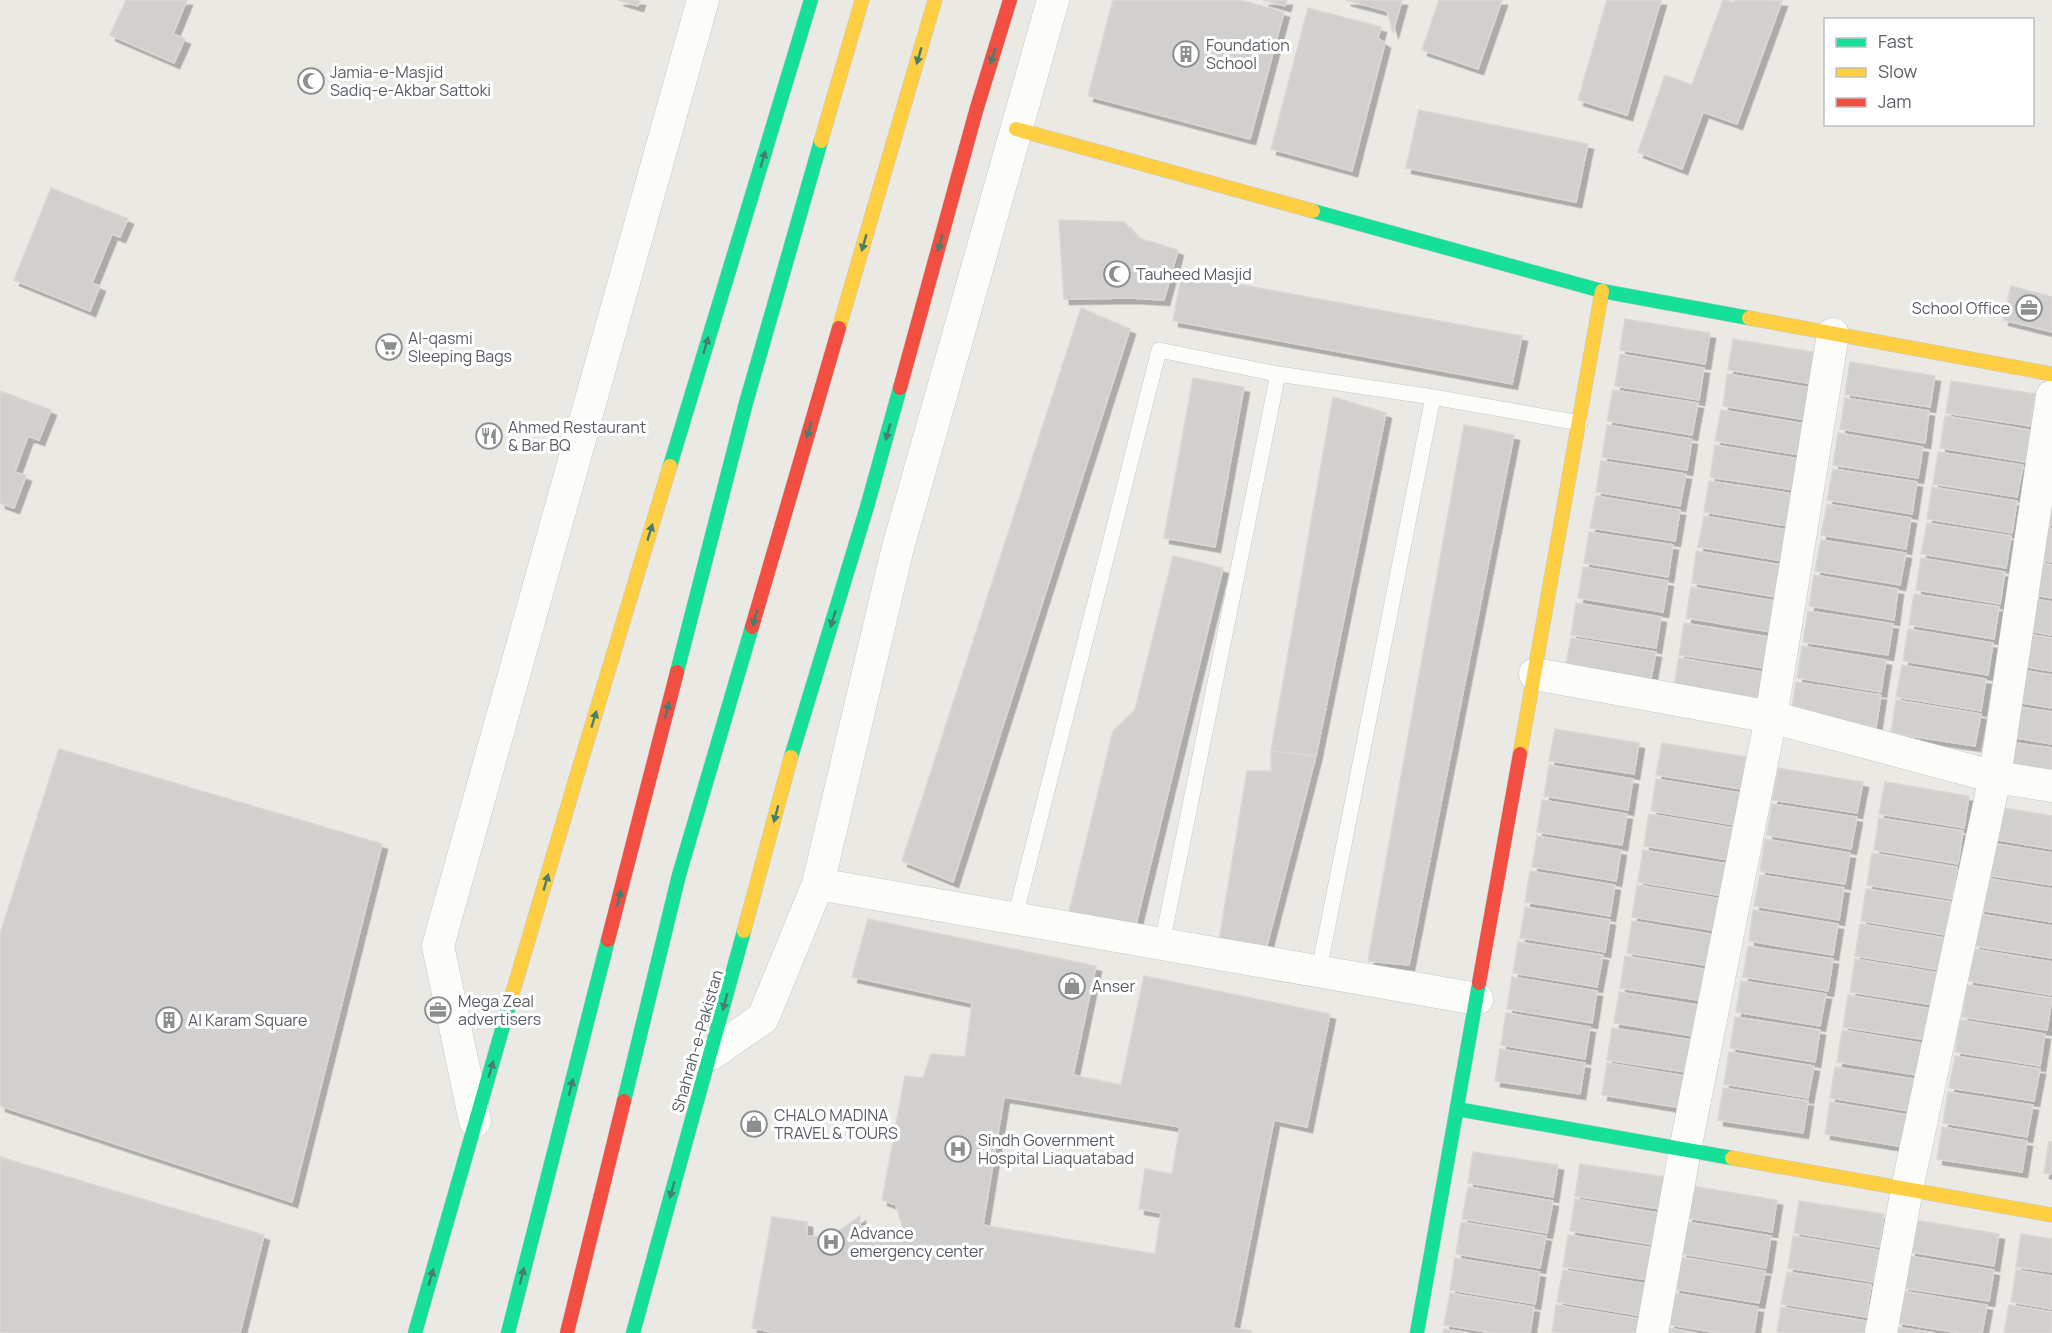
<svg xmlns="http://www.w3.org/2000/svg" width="2052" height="1333" font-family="Manrope,sans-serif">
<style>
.building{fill:#d2d0ce;stroke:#dad7d3;stroke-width:1.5;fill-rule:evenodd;filter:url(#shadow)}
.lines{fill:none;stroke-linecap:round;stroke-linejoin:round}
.lane-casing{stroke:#c7c7c6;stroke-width:16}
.street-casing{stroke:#c7c7c6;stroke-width:33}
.fast-casing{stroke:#c5c6c5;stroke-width:15}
.slow-casing{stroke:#c5c6c5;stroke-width:15}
.jam-casing{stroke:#c5c6c5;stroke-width:15}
.lane{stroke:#fcfcfb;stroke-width:15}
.street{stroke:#fcfcfb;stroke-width:32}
.fast{stroke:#16e098;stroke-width:14}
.slow{stroke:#ffcf43;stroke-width:14}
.jam{stroke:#f24e42;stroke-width:14}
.oneway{fill:#487e70}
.labels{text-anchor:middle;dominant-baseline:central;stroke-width:6;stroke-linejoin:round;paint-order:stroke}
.poi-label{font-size:16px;fill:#595e63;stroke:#fff;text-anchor:start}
.street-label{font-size:16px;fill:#595e63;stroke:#fff}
</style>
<defs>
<filter id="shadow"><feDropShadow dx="5.5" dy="5.5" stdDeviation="0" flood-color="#0004"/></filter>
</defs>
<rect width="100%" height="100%" fill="#eae9e4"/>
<!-- building -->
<path class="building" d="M126 0H187L173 34 185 39 174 63 110 35Z
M618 0H640L638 6Z
M1113 0H1240L1284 12 1250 139 1088 96Z
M1263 0H1287L1285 6Z
M1345 0H1402L1393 32 1387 11Z
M1439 0H1502L1478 69 1422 50Z
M1607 0H1661L1627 115 1578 100Z
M1723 0 1735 2V0L1782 1 1737 124 1703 112 1682 169 1638 152 1665 75 1692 85Z
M1308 8 1381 27 1378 38 1385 43 1352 171 1271 149Z
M1419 110 1588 144 1576 202 1406 168Z
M51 188 128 219 120 237 112 234 92 283 100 286 90 311 14 280Z
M1059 220 1124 222 1138 238 1178 250 1164 300 1131 298 1064 299Z
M1182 274 1522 336 1512 384 1173 321Z
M2011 286 2052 297V332L2003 320Z
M1081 308 1130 329 953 882 902 861Z
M1625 319 1710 333 1705 364 1620 350Z
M1733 339 1818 353 1813 384 1728 370Z
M1620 354 1704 368 1699 400 1615 386Z
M1850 362 1935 376 1930 407 1845 394Z
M1727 374 1812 388 1807 420 1723 406Z
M1193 378 1244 387 1215 547 1164 538Z
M1951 381 2035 394 2030 426 1946 413Z
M1613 390 1698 403 1692 435 1607 421Z
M0 391 51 410 39 440 28 436 15 472 26 476 14 508 0 503Z
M1333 397 1386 413 1316 756 1271 751Z
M1845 398 1929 411 1925 443 1840 429Z
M1721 410 1806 424 1800 455 1715 441Z
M1945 416 2030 430 2025 462 1940 448Z
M1464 425 1514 435 1409 965 1368 961Z
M1607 425 1692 439 1687 470 1602 457Z
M1838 433 1923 447 1918 478 1833 465Z
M1715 445 1800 459 1794 490 1710 477Z
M1938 452 2023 465 2017 497 1933 484Z
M1601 461 1686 474 1680 506 1596 492Z
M1833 469 1917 482 1912 514 1827 500Z
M1709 481 1794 494 1788 526 1704 512Z
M1932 487 2017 501 2012 533 1927 519Z
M2052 492V525L2045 524Z
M1596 496 1680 510 1675 541 1590 528Z
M1827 504 1911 518 1906 549 1821 535Z
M1704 516 1788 530 1783 561 1698 547Z
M1927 523 2011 536 2006 568 1921 554Z
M2045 528 2052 529V562L2040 560Z
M1589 532 1673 545 1668 577 1584 563Z
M1821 540 1906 553 1900 585 1815 571Z
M1696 551 1781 565 1776 597 1692 583Z
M1173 556 1223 568 1135 928 1069 912 1113 731 1135 710Z
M1921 558 2005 572 2000 604 1916 590Z
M2039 563 2052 565V598L2034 595Z
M1583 567 1668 581 1663 612 1578 598Z
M1814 575 1898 589 1894 620 1809 606Z
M1691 587 1776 601 1771 632 1686 618Z
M1914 594 1999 607 1994 639 1909 625Z
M2034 599 2052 602V635L2028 631Z
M1576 603 1661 617 1656 648 1571 635Z
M1808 611 1893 624 1888 655 1803 642Z
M1684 623 1769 637 1764 668 1679 655Z
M1908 629 1993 643 1988 675 1903 661Z
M2026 634 2052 638V671L2021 666Z
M1571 638 1656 652 1650 684 1565 670Z
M1802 646 1886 660 1881 692 1797 678Z
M1679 658 1763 672 1758 704 1673 690Z
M1902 665 1986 679 1981 711 1896 697Z
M2021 670 2052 675V708L2016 702Z
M1796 682 1881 695 1876 727 1791 714Z
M1896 700 1981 714 1975 746 1891 733Z
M2014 706 2052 712V744L2009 737Z
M1555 729 1639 743 1634 774 1549 761Z
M2009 742 2052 748V781L2003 773Z
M1662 743 1746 757 1741 789 1656 775Z
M59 749 382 844 292 1202 0 1106V934Z
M1271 751 1316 756 1265 953 1218 947 1247 771H1271Z
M1549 765 1633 779 1628 810 1544 796Z
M1778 768 1863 782 1857 813 1772 800Z
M1656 779 1741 793 1735 825 1651 811Z
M1885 782 1969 796 1964 828 1879 814Z
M1542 800 1627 814 1622 845 1537 832Z
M1772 804 1857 817 1851 849 1767 835Z
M1997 807 2052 816V849L1992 839Z
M1649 814 1734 828 1729 860 1644 846Z
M1879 818 1963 831 1958 864 1874 850Z
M1537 836 1621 850 1616 881 1532 867Z
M1765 839 1850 853 1845 884 1760 871Z
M1991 843 2052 853V885L1986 875Z
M1643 850 1728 864 1723 896 1638 882Z
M1872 853 1957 867 1952 899 1867 885Z
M1530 871 1615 885 1610 916 1525 902Z
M1760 875 1844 888 1839 920 1754 906Z
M1984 878 2052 889V922L1979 910Z
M1637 885 1722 899 1717 931 1632 917Z
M1866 889 1951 902 1946 935 1861 921Z
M1525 907 1610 920 1605 952 1520 938Z
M1753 910 1838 924 1833 955 1749 941Z
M1979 914 2052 926V958L1974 946Z
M868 919 1096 966 1073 1075 1121 1085 1144 976 1330 1014 1307 1127 1274 1120 1233 1328 1251 1331V1333H776L752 1328 772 1217 807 1222V1236L830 1237 860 1216V1226L904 1232 896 1205 882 1200 905 1076 923 1078 931 1054 965 1057 972 1003 852 977ZM1004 1097 1180 1127 1172 1174 1145 1169 1139 1209 1161 1213 1155 1254 983 1225Z
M1632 921 1716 935 1711 966 1627 953Z
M1860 924 1945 938 1940 970 1855 956Z
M1518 942 1603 955 1597 987 1513 973Z
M1748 946 1833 959 1828 991 1743 977Z
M1973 949 2052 962V995L1968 981Z
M1625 956 1710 970 1704 1001 1620 988Z
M1855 959 1939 973 1934 1005 1850 992Z
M1512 977 1597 991 1592 1023 1507 1009Z
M1741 981 1826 994 1820 1026 1736 1012Z
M1967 985 2052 998 2047 1030 1962 1017Z
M1619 992 1704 1006 1699 1037 1614 1023Z
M1848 995 1933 1009 1927 1040 1843 1027Z
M1506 1013 1590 1027 1585 1059 1501 1045Z
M1735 1017 1820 1030 1815 1062 1730 1048Z
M1960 1020 2045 1034 2040 1066 1955 1052Z
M1612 1028 1698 1041 1692 1073 1607 1060Z
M1842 1030 1927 1044 1922 1076 1837 1062Z
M1500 1049 1585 1063 1580 1094 1495 1081Z
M1729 1052 1814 1066 1808 1098 1724 1084Z
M1955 1056 2040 1069 2034 1101 1949 1088Z
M1607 1063 1692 1077 1687 1109 1602 1095Z
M1835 1067 1920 1080 1915 1112 1830 1098Z
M1723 1088 1808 1101 1803 1133 1718 1120Z
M1948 1092 2033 1105 2027 1137 1943 1123Z
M1830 1102 1915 1116 1910 1148 1825 1134Z
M1942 1127 2027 1141 2022 1172 1937 1159Z
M2049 1142H2052V1174L2044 1173Z
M1473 1152 1558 1165 1553 1197 1468 1183Z
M0 1157 264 1235 240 1333H0Z
M1580 1164 1665 1177 1660 1209 1575 1196Z
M1692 1186 1777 1200 1772 1232 1687 1218Z
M1468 1187 1553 1201 1547 1233 1462 1219Z
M1575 1199 1659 1213 1654 1245 1570 1231Z
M1799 1201 1884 1214 1879 1247 1794 1233Z
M1915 1220 1999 1234 1994 1266 1910 1252Z
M1461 1222 1546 1236 1540 1268 1456 1254Z
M1687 1222 1771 1236 1766 1268 1681 1254Z
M2021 1234 2052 1239V1272L2016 1267Z
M1568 1235 1653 1248 1648 1280 1563 1267Z
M1793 1236 1878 1250 1873 1282 1788 1268Z
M1909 1256 1994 1270 1989 1301 1903 1288Z
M1680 1257 1765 1271 1759 1303 1674 1289Z
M1455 1258 1540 1272 1535 1304 1450 1290Z
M1563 1270 1647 1284 1642 1316 1557 1302Z
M2016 1270 2052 1276V1309L2011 1302Z
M1787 1272 1871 1285 1866 1317 1781 1304Z
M1902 1291 1987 1305 1982 1333H1960L1897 1323Z
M1450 1293 1534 1307 1530 1333H1492L1444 1325Z
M1674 1293 1758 1307 1754 1333H1719L1669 1325Z
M1556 1305 1641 1319 1639 1333H1552Z
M2009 1305 2052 1312V1333H2004Z
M1781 1307 1866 1321 1864 1333H1777Z
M1896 1327 1935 1333H1895Z
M1668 1328 1697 1333H1667Z
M1444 1329 1469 1333H1443Z"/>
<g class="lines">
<!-- lane casing -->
<g class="lane-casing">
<path id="lane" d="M1015 917 1159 350 1278 374 1433 397 1580 423
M1162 943 1278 374
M1319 970 1433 397"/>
</g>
<!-- street casing -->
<g class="street-casing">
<path id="street" d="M1535 674 1771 717 1995 777 2052 786
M818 884 1477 999
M711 1054 763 1018 818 884 897 551 1053 0
M475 1121 438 946 703 0
M1652 1333 1685 1150 1771 717 1833 334
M1881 1333 1907 1189 1995 777 2052 396"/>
</g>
<!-- fast casing -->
<g class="fast-casing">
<path id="fast" d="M1313 211 1602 291 1749 318
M670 466 811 0
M677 672 746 403 821 141
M791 757 867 507 900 388
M624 1101 679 875 752 627
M1457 1109 1732 1158
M415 1333 512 995
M508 1333 608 940
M633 1333 744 931
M1417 1333 1479 983"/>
</g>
<!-- slow casing -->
<g class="slow-casing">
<path id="slow" d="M1016 129 1313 211
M821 141 862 0
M1749 318 2052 374
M839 328 935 0
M1520 754 1602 291
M577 775 670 466
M744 931 791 757
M512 995 577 775
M1732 1158 2052 1215"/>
</g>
<!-- jam casing -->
<g class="jam-casing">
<path id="jam" d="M900 388 976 111 1010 0
M752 627 839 328
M608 940 677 672
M1479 983 1520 754
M567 1333 624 1101"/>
</g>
<!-- lane -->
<use href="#lane" class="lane"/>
<!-- street -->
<use href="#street" class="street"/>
<!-- fast -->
<use href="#fast" class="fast"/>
<!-- slow -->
<use href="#slow" class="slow"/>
<!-- jam -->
<use href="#jam" class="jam"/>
</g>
<!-- one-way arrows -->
<defs><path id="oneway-solid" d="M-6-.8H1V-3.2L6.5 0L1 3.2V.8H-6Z" transform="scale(1.5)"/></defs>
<g class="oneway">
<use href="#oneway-solid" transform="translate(919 56) rotate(106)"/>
<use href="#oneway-solid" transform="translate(993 56) rotate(107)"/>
<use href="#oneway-solid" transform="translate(763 159) rotate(-73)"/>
<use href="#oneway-solid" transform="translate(864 243) rotate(106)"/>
<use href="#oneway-solid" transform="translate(940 243) rotate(105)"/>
<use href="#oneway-solid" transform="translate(706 345) rotate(-73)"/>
<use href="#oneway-solid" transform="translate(809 430) rotate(106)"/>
<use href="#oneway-solid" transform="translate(888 432) rotate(105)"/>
<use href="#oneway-solid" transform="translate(650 532) rotate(-73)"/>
<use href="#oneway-solid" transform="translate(755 618) rotate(106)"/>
<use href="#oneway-solid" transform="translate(833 619) rotate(107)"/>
<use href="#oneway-solid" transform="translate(667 710) rotate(-76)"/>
<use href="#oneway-solid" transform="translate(594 719) rotate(-73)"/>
<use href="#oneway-solid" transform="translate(776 814) rotate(105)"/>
<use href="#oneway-solid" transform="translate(546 882) rotate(-74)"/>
<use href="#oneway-solid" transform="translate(619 898) rotate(-76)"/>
<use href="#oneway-solid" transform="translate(725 1002) rotate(105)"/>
<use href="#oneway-solid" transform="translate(491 1069) rotate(-74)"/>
<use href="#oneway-solid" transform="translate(571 1087) rotate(-76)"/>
<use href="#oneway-solid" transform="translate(672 1190) rotate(105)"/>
<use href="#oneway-solid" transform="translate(522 1276) rotate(-76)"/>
<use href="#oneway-solid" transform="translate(431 1277) rotate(-74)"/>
</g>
<!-- icons -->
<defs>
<g id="building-ring" transform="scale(1.35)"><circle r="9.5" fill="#fff" stroke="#8c8f90" stroke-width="1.5"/><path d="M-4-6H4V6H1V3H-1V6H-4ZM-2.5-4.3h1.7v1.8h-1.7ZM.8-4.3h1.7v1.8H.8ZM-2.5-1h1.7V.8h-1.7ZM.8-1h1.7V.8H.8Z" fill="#8c8f90"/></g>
<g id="mosque-ring" transform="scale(1.35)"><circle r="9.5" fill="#fff" stroke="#8c8f90" stroke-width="1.5"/><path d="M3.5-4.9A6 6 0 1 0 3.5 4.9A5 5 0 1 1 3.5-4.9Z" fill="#8c8f90"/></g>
<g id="office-ring" transform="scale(1.35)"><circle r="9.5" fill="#fff" stroke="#8c8f90" stroke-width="1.5"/><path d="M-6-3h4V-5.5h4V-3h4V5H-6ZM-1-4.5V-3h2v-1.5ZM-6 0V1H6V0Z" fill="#8c8f90"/></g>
<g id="supermarket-ring" transform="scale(1.35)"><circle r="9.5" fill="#fff" stroke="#8c8f90" stroke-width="1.5"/><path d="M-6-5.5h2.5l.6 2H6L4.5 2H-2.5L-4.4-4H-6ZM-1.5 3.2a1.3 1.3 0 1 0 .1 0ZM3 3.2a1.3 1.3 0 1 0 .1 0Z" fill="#8c8f90"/></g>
<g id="restaurant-ring" transform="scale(1.35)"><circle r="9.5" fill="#fff" stroke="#8c8f90" stroke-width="1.5"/><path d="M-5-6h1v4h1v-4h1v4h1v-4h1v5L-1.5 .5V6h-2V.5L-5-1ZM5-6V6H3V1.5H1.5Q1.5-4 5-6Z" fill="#8c8f90"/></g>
<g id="shop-ring" transform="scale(1.35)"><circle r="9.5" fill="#fff" stroke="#8c8f90" stroke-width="1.5"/><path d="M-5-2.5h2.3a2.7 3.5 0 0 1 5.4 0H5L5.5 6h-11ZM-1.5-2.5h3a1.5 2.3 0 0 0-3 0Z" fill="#8c8f90"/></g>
<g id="hospital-ring" transform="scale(1.35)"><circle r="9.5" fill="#fff" stroke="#8c8f90" stroke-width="1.5"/><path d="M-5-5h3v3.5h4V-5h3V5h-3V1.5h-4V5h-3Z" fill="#8c8f90"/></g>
</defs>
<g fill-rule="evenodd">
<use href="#building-ring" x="1186" y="54"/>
<use href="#mosque-ring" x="311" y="81"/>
<use href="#mosque-ring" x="1117" y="274"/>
<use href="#office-ring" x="2029" y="308"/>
<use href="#supermarket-ring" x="389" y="347"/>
<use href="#restaurant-ring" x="489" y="436"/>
<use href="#shop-ring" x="1072" y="986"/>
<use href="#office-ring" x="438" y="1010"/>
<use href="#building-ring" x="169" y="1020"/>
<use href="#shop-ring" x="754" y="1124"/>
<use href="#hospital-ring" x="958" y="1149"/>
<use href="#hospital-ring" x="831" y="1242"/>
</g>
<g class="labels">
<!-- poi labels -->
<g class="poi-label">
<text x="1206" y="45">Foundation<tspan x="1206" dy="18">School</tspan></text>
<text x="330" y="72">Jamia-e-Masjid<tspan x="330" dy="18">Sadiq-e-Akbar Sattoki</tspan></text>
<text x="1136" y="274">Tauheed Masjid</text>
<text x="2010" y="308" text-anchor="end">School Office</text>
<text x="408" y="338">Al-qasmi<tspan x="408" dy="18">Sleeping Bags</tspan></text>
<text x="508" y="427">Ahmed Restaurant<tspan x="508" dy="18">&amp; Bar BQ</tspan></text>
<text x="1092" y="986">Anser</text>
<text x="458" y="1001">Mega Zeal<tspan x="458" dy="18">advertisers</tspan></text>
<text x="188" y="1020">Al Karam Square</text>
<text x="774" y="1115">CHALO MADINA<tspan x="774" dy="18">TRAVEL &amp; TOURS</tspan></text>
<text x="978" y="1140">Sindh Government<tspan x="978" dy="18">Hospital Liaquatabad</tspan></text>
<text x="850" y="1233">Advance<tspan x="850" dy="18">emergency center</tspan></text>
</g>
<!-- street labels -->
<g class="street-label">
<text transform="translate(697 1041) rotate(-74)">Shahrah-e-Pakistan</text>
</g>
</g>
<!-- legend -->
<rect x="1824" y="18" width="210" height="108" fill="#ffffff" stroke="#bdbfc1" stroke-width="1.5"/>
<rect x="1836" y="38" width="30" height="9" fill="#16e098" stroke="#bdbfc1" stroke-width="1.5"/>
<text x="1878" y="48" font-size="18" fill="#595e63">Fast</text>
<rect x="1836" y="68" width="30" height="9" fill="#ffcf43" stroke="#bdbfc1" stroke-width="1.5"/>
<text x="1878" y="78" font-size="18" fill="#595e63">Slow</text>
<rect x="1836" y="98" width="30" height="9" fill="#f24e42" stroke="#bdbfc1" stroke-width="1.5"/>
<text x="1878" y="108" font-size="18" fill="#595e63">Jam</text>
</svg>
